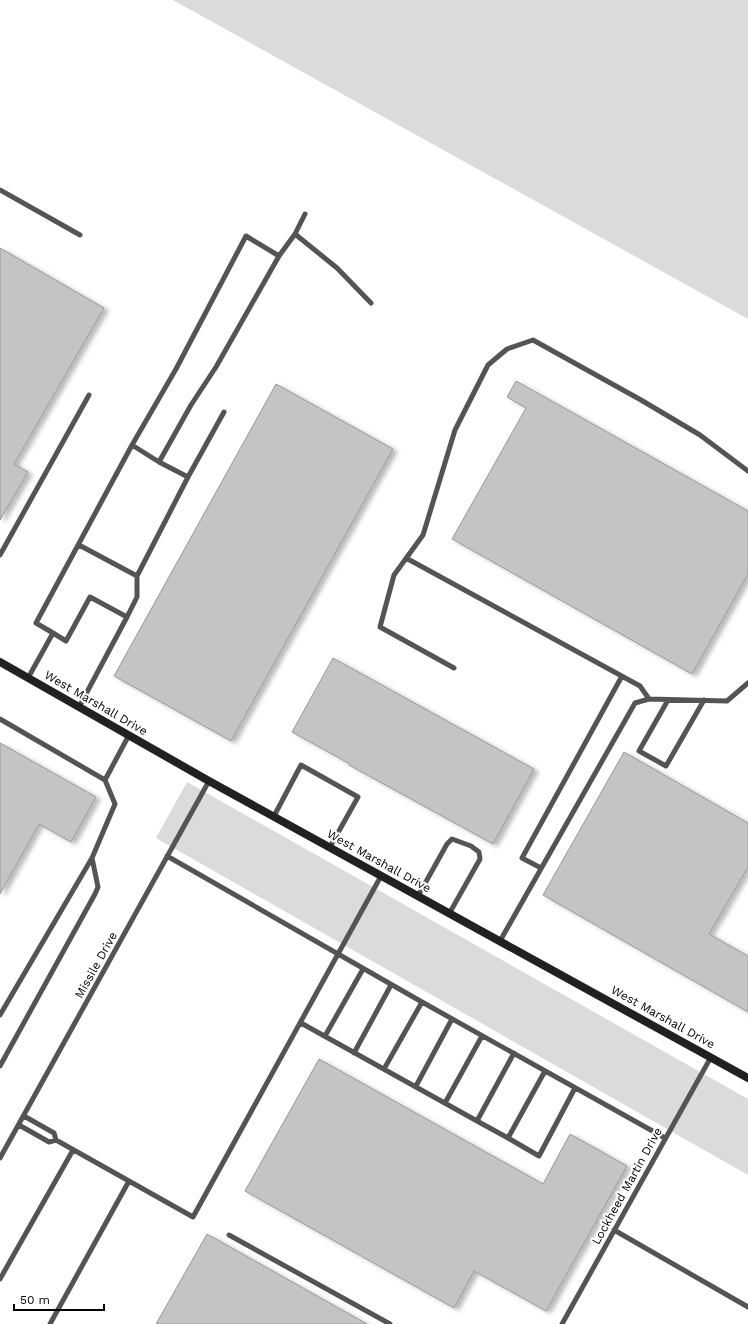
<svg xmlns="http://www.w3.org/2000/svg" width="748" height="1324" font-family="'Work Sans',sans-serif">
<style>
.green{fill:#dbdbdb}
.building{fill:#c4c4c4;stroke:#989898;filter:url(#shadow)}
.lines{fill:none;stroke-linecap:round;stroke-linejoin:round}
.lane{stroke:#545454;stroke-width:5}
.secondary{stroke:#212121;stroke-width:8}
.labels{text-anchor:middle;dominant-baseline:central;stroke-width:4;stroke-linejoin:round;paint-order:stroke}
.street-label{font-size:12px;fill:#000;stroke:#fff}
</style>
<defs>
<filter id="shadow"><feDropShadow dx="4.5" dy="2.5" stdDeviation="2" flood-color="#0004"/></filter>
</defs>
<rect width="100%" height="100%" fill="#fff"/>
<!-- green -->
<path class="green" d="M173 0H748V319Z
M187 782 748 1099V1175L156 838Z"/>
<!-- building -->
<path class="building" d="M0 248 104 308 14 464 28 472 0 520Z
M516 381 748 511V574L692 674 452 539 526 408 507 397Z
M276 384 393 449 231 741 114 676Z
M333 658 534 769 493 844 349 765 350 764 292 732Z
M0 743 96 797 71 842 39 824 0 894Z
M624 752 748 823V867L709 934 748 956V1012L543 895Z
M319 1059 543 1184 570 1134 627 1166 546 1311 474 1271 454 1308 245 1191Z
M207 1234 367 1324H156Z"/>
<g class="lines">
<!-- lane -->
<path class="lane" d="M0 190 80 235
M295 234 337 268 371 303
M279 256 295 234 305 214
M132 445 176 369 246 236 279 256 216 367 191 405 159 462
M188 477 224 412
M0 555 89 395
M406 558 640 686 649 699
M127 617 137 597V576
M53 633 66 641 90 597 127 617 79 707
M454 668 380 627 394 575 423 535 455 430 488 365 507 349 533 340 641 400 700 435 748 471
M28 678 53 633 36 623 132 445 159 462 188 477 137 576 79 545
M668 700 639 751 666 766 704 700
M0 719 105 780 115 804 92 858 0 1015
M105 780 129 735
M274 816 301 765 358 797 330 847
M167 856 422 1002 665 1138
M541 868 522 858 622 676
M418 896 447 844 452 839 471 846 479 852 480 859 449 914
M500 941 635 703 649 699 727 701 748 683
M301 1023 477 1121 514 1053
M325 1036 363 969
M354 1053 391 985
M0 1066 95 894 98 887 92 858
M384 1069 422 1002
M545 1071 508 1138 539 1156 575 1088
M416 1086 452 1019
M445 1103 482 1036
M24 1116 54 1133 56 1140 193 1217 381 876
M477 1121 508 1138
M19 1125 49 1142 56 1140
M0 1158 209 781
M614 1230 748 1307
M229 1235 390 1324
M0 1279 73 1150
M50 1324 129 1181
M562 1324 711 1057"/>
<!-- secondary -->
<path class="secondary" d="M0 662 209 781 748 1078"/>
</g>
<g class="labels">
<!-- street labels -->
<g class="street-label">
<text transform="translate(96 703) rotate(30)">West Marshall Drive</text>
<text transform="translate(379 861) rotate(29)">West Marshall Drive</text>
<text transform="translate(96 965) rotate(-61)">Missile Drive</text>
<text transform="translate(663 1017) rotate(29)">West Marshall Drive</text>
<text transform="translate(627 1186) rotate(-61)">Lockheed Martin Drive</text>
</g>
</g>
<!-- scale -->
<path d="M14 1304v6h90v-6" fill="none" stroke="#000000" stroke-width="2"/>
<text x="20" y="1304" font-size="12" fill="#000000" stroke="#ffffff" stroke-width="3" paint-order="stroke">50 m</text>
</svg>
